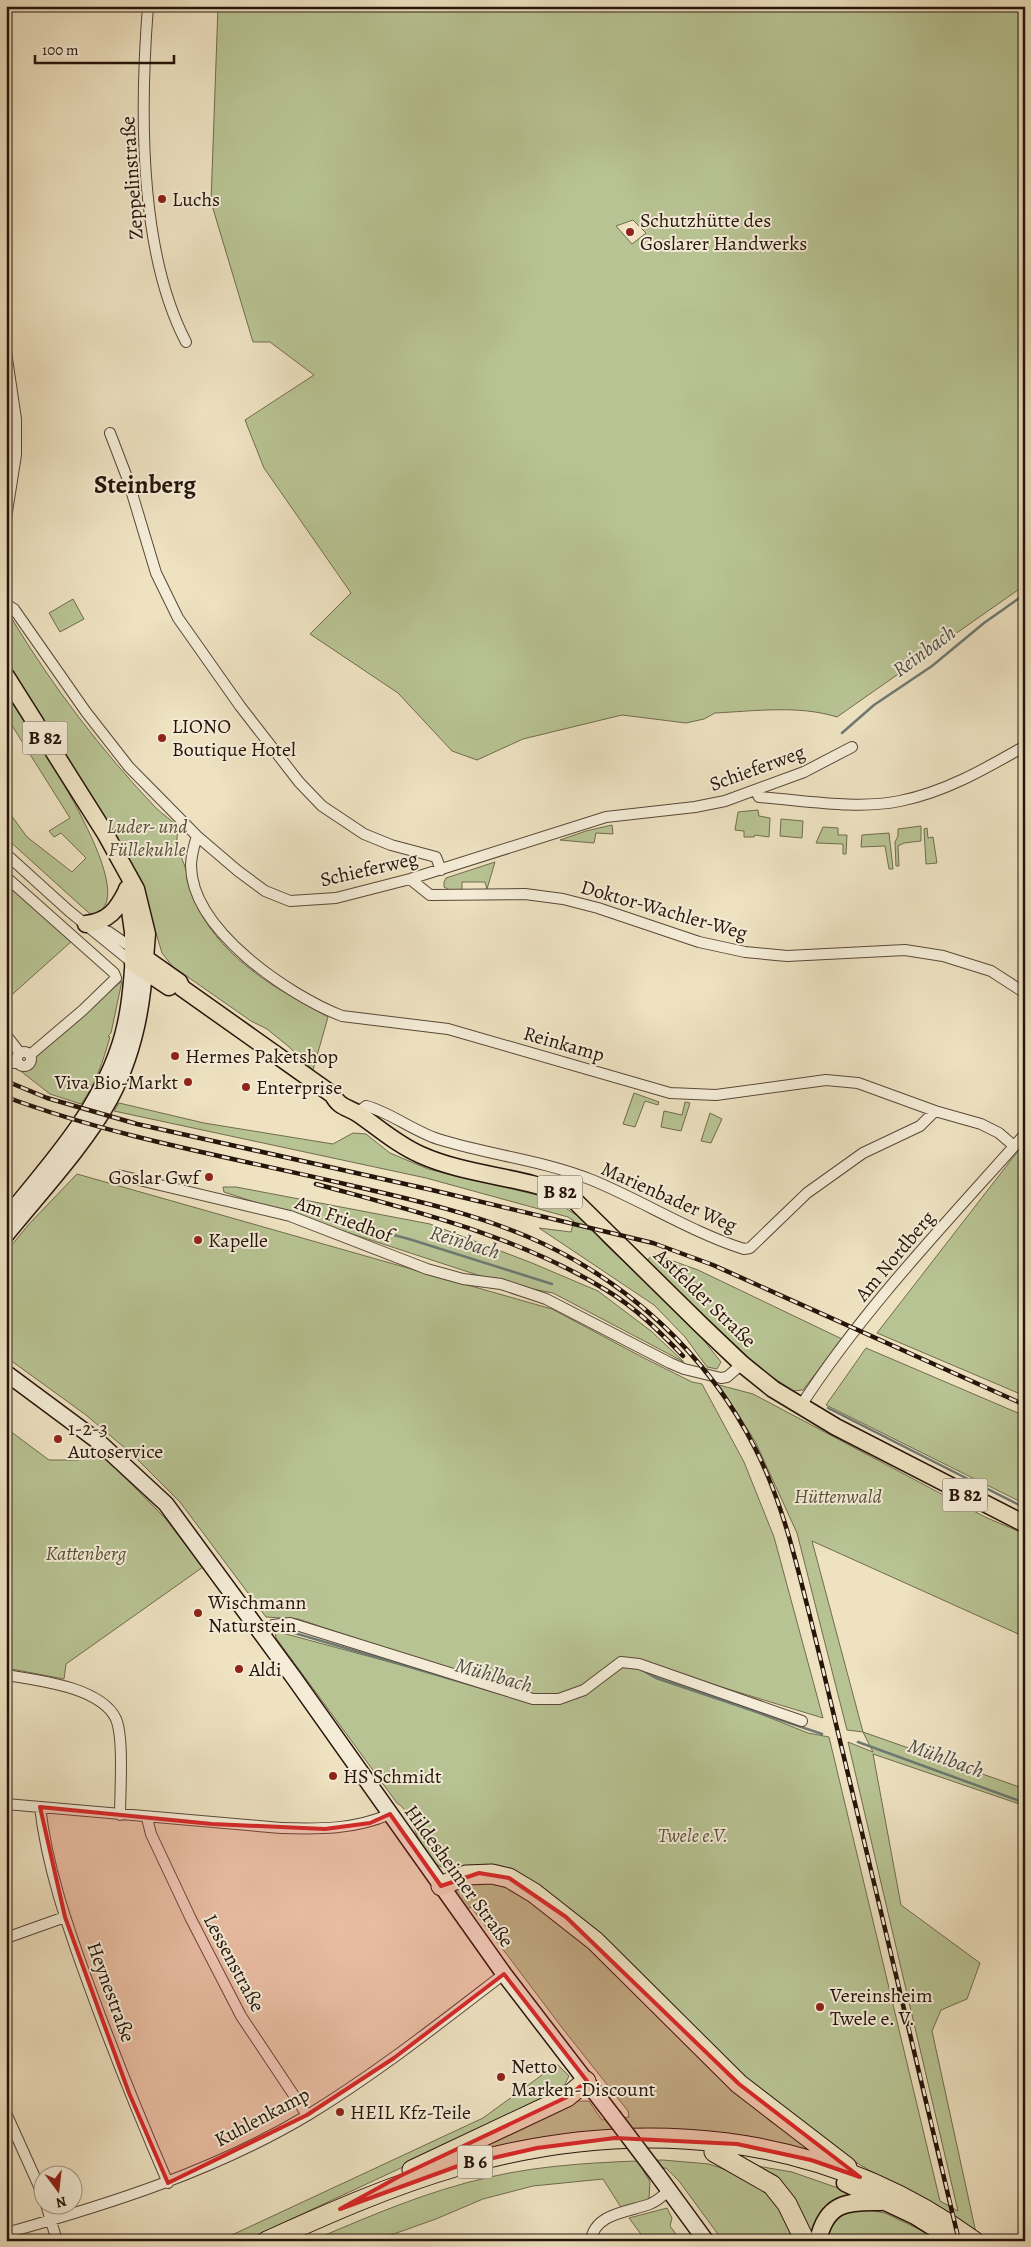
<svg xmlns="http://www.w3.org/2000/svg" width="1031" height="2247" font-family="Alegreya,serif">
<style>
.green{fill:#b8c393;stroke:#706c4e;fill-rule:evenodd}
.lines{fill:none;stroke-linecap:round;stroke-linejoin:round}
.stream{stroke:#6d7973;stroke-width:2.5}
.street-casing{stroke:#594838;stroke-width:12}
.secondary-casing{stroke:#27140a;stroke-width:18}
.primary-casing{stroke:#27140a;stroke-width:19}
.highway-casing{stroke:#27140a;stroke-width:21}
.street{stroke:#f4ecd7;stroke-width:10}
.secondary{stroke:#f4ecd7;stroke-width:15}
.primary{stroke:#eee2c1;stroke-width:16}
.highway{stroke:#eee2c1;stroke-width:19}
.rail-casing{stroke:#27140a;stroke-width:4.5}
.rail{stroke:#f4ecd7;stroke-width:2.5;stroke-dasharray:8;stroke-linecap:butt}
.secondary-bridge-casing{stroke:#27140a;stroke-width:18;stroke-linecap:butt}
.secondary-bridge{stroke:#f4ecd7;stroke-width:15}
.marked{fill:#d62828;fill-opacity:0.2;stroke:#d62828;stroke-width:4;stroke-linejoin:round}
.poi-dot{fill:#8f2418;stroke:#f4ecd7;stroke-width:2}
.labels{text-anchor:middle;dominant-baseline:central;stroke-width:4;stroke-linejoin:round;paint-order:stroke}
.shield{fill:#f4ecd7;stroke:#645548;stroke-width:1}
.shield-label{font-size:19px;font-weight:bold;fill:#27140a}
.street-label{font-size:20px;fill:#27140a;stroke:#f4ecd7}
.poi-label{font-size:20px;fill:#27140a;stroke:#f4ecd7;text-anchor:start}
.park-label{font-size:20px;font-style:italic;fill:#5a513a;stroke:#f4ecd7}
.water-label{font-size:21px;font-style:italic;fill:#504f47;stroke:#f4ecd7}
.district-label{font-size:25px;font-weight:bold;fill:#27140a;stroke:#f4ecd7}
</style>
<rect width="100%" height="100%" fill="#eee2c1"/>
<filter id="stains"><feTurbulence type="fractalNoise" baseFrequency=".004" numOctaves="4"/><feColorMatrix values="0 0 0 0 .2 0 0 0 0 .09 0 0 0 0 .02 0 0 0 .5 -.17"/></filter>
<radialGradient id="worn" r=".72"><stop offset=".6" stop-color="#630" stop-opacity="0"/><stop offset="1" stop-color="#630" stop-opacity=".3"/></radialGradient>
<!-- green -->
<path class="green" d="M218 6H1025V585L837 717C799 705 755 711 715 713L704 719 686 723 622 715 523 739 477 760 452 751 398 693 310 634 351 593 264 468 245 420 314 375 270 342H253L211 202ZM633 220 646 233 632 244 616 226Z
M73 599 84 619 60 632 49 613Z
M6 613 12 619C53 687 101 750 156 808 163 815 172 820 179 828 174 841 179 852 184 864 190 879 190 894 198 908 225 961 278 990 328 1017L313 1070 288 1046 267 1029 251 1021 172 966 162 953 156 933 151 930 6 666Z
M6 694C22 717 155 909 90 914L6 838V808L27 837 72 872 86 858 61 833 54 837 49 831 70 818 6 716Z
M758 810 759 816 770 818 769 837 755 835 754 837H744V831L735 830 738 812Z
M781 819 803 821 802 838 780 836Z
M612 825 613 834 596 833 594 843 560 840 586 831Z
M921 826V841L904 843 898 846 899 866H896L895 842 898 836V829Z
M823 827 838 828V835H847L846 854H843V844L816 843Z
M927 828 928 838 933 837 937 863 926 864 924 829Z
M889 833 893 869H889L885 846 861 847 862 835Z
M495 862 487 889 485 882H462V890H450L444 887V882L446 878Z
M6 880 73 940 6 1000Z
M122 981 111 1033 108 1036 110 1037C103 1061 96 1084 81 1104L50 1094 18 1069Z
M634 1093 659 1102 658 1105 645 1101 635 1127 623 1124Z
M685 1102 690 1103 681 1131 661 1127 664 1111 682 1115Z
M119 1103 204 1123 333 1144 353 1133 366 1134 390 1153 428 1169 550 1198 584 1220 605 1244 694 1328 721 1362 717 1369 707 1367 685 1337 654 1305 539 1228 571 1232 574 1221 568 1217 426 1178 114 1111Z
M710 1113 722 1119 711 1143 701 1141Z
M1025 1142V1396L877 1333Z
M77 1174 552 1309 642 1357 692 1382 702 1384 744 1462 774 1537 823 1718 639 1662 621 1660C589 1684 578 1697 536 1698L298 1619 266 1617 180 1502 132 1454 86 1415 6 1357V1252L29 1224Z
M223 1187H236L430 1224 532 1263 598 1291 651 1331 684 1362 553 1293 502 1283 224 1192Z
M654 1254 698 1270 842 1339 803 1390 793 1391 760 1369 701 1312 644 1263Z
M866 1348 1025 1416V1504L826 1405Z
M719 1385 753 1394 985 1517 1025 1534V1637L812 1541 863 1732 1025 1789V1806L873 1754 901 1905 980 1963 967 1999 941 2010 932 2031 976 2233 857 2163 784 2113 738 2075 542 1889 457 1870C415 1871 419 1815 397 1803L276 1638 275 1631 534 1701 559 1700 621 1664 639 1666 808 1733 829 1737 940 2201 958 2211 848 1742 873 1752 863 1732 847 1730 797 1533 755 1441Z
M6 1428 49 1460H79L93 1445 165 1518 203 1567 66 1664 64 1679 6 1668Z
M472 1881 509 1885 567 1925 740 2094 770 2121 811 2148 813 2154 728 2134 693 2130 658 2131 462 2160 457 2155 573 2101H589L602 2120 629 2117 628 2111 563 2029 471 1907 467 1909 456 1893 458 1887Z
M557 2064 569 2076 560 2094 244 2241H219L483 2118Z
M663 2160 709 2164 747 2177 779 2202 795 2241H723L679 2181 666 2168 643 2170 650 2182 649 2198 643 2203 622 2209 603 2179 533 2186 483 2199 436 2219 374 2241H311C370 2216 427 2191 490 2177 546 2164 606 2162 663 2160Z
M757 2166 792 2172 861 2196C831 2208 817 2206 811 2241Z
M667 2208 672 2218 670 2226 681 2241H646L629 2218Z
M866 2209 885 2213 944 2241H825L829 2224 844 2210Z"/>
<g class="lines">
<!-- stream -->
<path class="stream" d="M842 733 874 705 932 666 984 623 1025 594
M371 1224 378 1231 409 1239 552 1284
M828 1408 1025 1508
M291 1632 522 1700
M642 1670 656 1678 822 1734
M858 1742 1025 1803"/>
<!-- street casing -->
<g class="street-casing">
<path id="street" d="M148 6C140 109 138 250 186 342
M6 352 16 419V455L6 518
M110 433 128 480 156 573 178 618 240 706 299 782 322 806 364 834 391 845 436 857 441 870
M6 604 14 609 86 712 129 767 197 836 238 871 265 891 290 901 336 898 410 879 606 817 695 807 725 801 804 772 852 747
M756 791 759 797C803 800 857 810 900 801 945 792 985 769 1025 746
M197 836C194 846 191 855 191 866 192 930 288 995 342 1016L448 1029 670 1093 716 1095 826 1080 858 1083 935 1111 981 1124 999 1133 1014 1146
M6 854 69 911 133 963
M6 877 114 973 116 978 83 1010 30 1055
M410 879 430 895 525 894 563 899 598 908 699 942 745 952 787 956 905 950 943 956 991 971 1025 993
M89 925 109 932 135 950
M6 1035 20 1053
M17 1059a7 7 0 1 1 14 0a7 7 0 1 1-14 0Z
M6 1063H18
M357 1113 366 1106C388 1111 413 1131 438 1139 489 1155 542 1160 592 1180 643 1201 691 1232 744 1249L750 1248 807 1193 863 1153 920 1126 935 1111
M118 1175 290 1216 427 1269 463 1279 501 1284 546 1299 670 1363 684 1369 721 1378 727 1377 742 1364
M800 1407C864 1308 947 1222 1025 1134
M263 1635 273 1625 290 1623 533 1699H559L584 1690 621 1662 639 1664 802 1721
M6 1675C37 1680 101 1687 116 1719 124 1738 120 1792 120 1815
M6 1804 281 1828C319 1829 354 1830 390 1814
M40 1807C47 1867 67 1925 87 1980 112 2049 139 2116 168 2183
M147 1818 151 1834 191 1919 241 2016 307 2115
M6 1938 65 1917
M6 2113 42 2193
M46 2204 57 2241
M6 2233C110 2204 214 2171 308 2115 377 2073 440 2023 504 1974
M591 2241C594 2213 629 2212 650 2204 657 2201 664 2195 669 2190"/>
</g>
<!-- secondary casing -->
<g class="secondary-casing">
<path id="secondary" d="M6 1218C48 1166 96 1114 118 1050 128 1022 131 992 133 963
M6 1235C40 1193 85 1145 110 1099 133 1056 143 1008 145 960
M6 1373 99 1442 166 1504 294 1678 504 1974 613 2116
M657 2174 706 2241"/>
</g>
<!-- primary casing -->
<g class="primary-casing">
<path id="primary" d="M6 676 105 833 136 889 147 934 145 958 179 982 182 988 333 1095C339 1108 349 1107 360 1115 380 1129 398 1145 421 1155 468 1176 523 1176 571 1197L702 1326 742 1364 773 1389 836 1427 1025 1524
M127 889 133 932V963L169 987
M86 924C109 921 117 910 127 890
M845 2183 915 2216 955 2241
M818 2241C826 2203 846 2201 881 2202"/>
</g>
<!-- highway casing -->
<g class="highway-casing">
<path id="highway" d="M441 1886 466 1875 492 1874 509 1878 534 1893 595 1941 739 2084 847 2167
M714 2152 772 2185 787 2204 805 2241
M412 2170 567 2097 586 2081
M267 2241C329 2213 392 2185 458 2166 636 2115 821 2130 974 2241"/>
</g>
<!-- street -->
<use href="#street" class="street"/>
<!-- secondary -->
<use href="#secondary" class="secondary"/>
<!-- primary -->
<use href="#primary" class="primary"/>
<!-- highway -->
<use href="#highway" class="highway"/>
<!-- rail casing -->
<g class="rail-casing">
<path id="rail" d="M6 1081 47 1098 137 1124 432 1190 653 1243 713 1265 1025 1405
M6 1097C117 1138 234 1158 349 1185 409 1199 469 1212 526 1236 625 1278 708 1354 756 1450 780 1498 793 1549 806 1601 819 1651 830 1700 842 1749 881 1913 921 2077 959 2241
M316 1184C414 1211 518 1236 606 1290 636 1308 660 1332 683 1356"/>
</g>
<!-- rail -->
<use href="#rail" class="rail"/>
<!-- secondary-bridge casing -->
<g class="secondary-bridge-casing">
<path id="secondary-bridge" d="M613 2116 657 2174"/>
</g>
<!-- secondary-bridge -->
<use href="#secondary-bridge" class="secondary-bridge"/>
</g>
<!-- marked area -->
<path class="marked" d="M40 1807 212 1824 325 1829 370 1823 390 1814 441 1886 479 1873 509 1878 566 1917 739 2084 860 2177 811 2160 737 2144 615 2138 537 2148 458 2166 340 2209 400 2176 567 2097 587 2081 504 1974 394 2058 307 2115 168 2183 129 2093 65 1917Z"/>
<!-- markers -->
<g class="poi-dot">
<circle cx="162" cy="199" r="5"/>
<circle cx="630" cy="232" r="5"/>
<circle cx="162" cy="738" r="5"/>
<circle cx="175" cy="1056" r="5"/>
<circle cx="188" cy="1082" r="5"/>
<circle cx="246" cy="1087" r="5"/>
<circle cx="209" cy="1177" r="5"/>
<circle cx="198" cy="1240" r="5"/>
<circle cx="58" cy="1439" r="5"/>
<circle cx="198" cy="1613" r="5"/>
<circle cx="239" cy="1669" r="5"/>
<circle cx="333" cy="1776" r="5"/>
<circle cx="820" cy="2007" r="5"/>
<circle cx="501" cy="2077" r="5"/>
<circle cx="340" cy="2112" r="5"/>
</g>
<g class="labels">
<!-- shield labels -->
<g class="shield">
<rect x="22.5" y="721.5" width="45" height="33" rx="4"/>
<rect x="537.5" y="1175.5" width="45" height="33" rx="4"/>
<rect x="942.5" y="1478.5" width="45" height="33" rx="4"/>
<rect x="457.5" y="2145.5" width="35" height="33" rx="4"/>
</g>
<g class="shield-label">
<text x="45" y="738">B 82</text>
<text x="560" y="1192">B 82</text>
<text x="965" y="1495">B 82</text>
<text x="475" y="2162">B 6</text>
</g>
<!-- street labels -->
<g class="street-label">
<text transform="translate(132 178) rotate(-94)">Zeppelinstraße</text>
<text transform="translate(757 768) rotate(-20)">Schieferweg</text>
<text transform="translate(369 869) rotate(-13)">Schieferweg</text>
<text transform="translate(664 910) rotate(16)">Doktor-Wachler-Weg</text>
<text transform="translate(564 1044) rotate(16)">Reinkamp</text>
<text transform="translate(669 1197) rotate(24)">Marienbader Weg</text>
<text transform="translate(344 1219) rotate(20)">Am Friedhof</text>
<text transform="translate(895 1256) rotate(-50)">Am Nordberg</text>
<text transform="translate(705 1298) rotate(44)">Astfelder Straße</text>
<text transform="translate(459 1876) rotate(54)">Hildesheimer Straße</text>
<text transform="translate(234 1963) rotate(62)">Lessenstraße</text>
<text transform="translate(111 1992) rotate(70)">Heynestraße</text>
<text transform="translate(262 2117) rotate(-28)">Kuhlenkamp</text>
</g>
<!-- poi labels -->
<g class="poi-label">
<text x="172" y="199">Luchs</text>
<text x="640" y="220">Schutzhütte des<tspan x="640" dy="23">Goslarer Handwerks</tspan></text>
<text x="172" y="726">LIONO<tspan x="172" dy="23">Boutique Hotel</tspan></text>
<text x="185" y="1056">Hermes Paketshop</text>
<text x="178" y="1082" text-anchor="end">Viva Bio-Markt</text>
<text x="256" y="1087">Enterprise</text>
<text x="199" y="1177" text-anchor="end">Goslar Gwf</text>
<text x="208" y="1240">Kapelle</text>
<text x="68" y="1428">1-2-3<tspan x="68" dy="23">Autoservice</tspan></text>
<text x="208" y="1602">Wischmann<tspan x="208" dy="23">Naturstein</tspan></text>
<text x="249" y="1669">Aldi</text>
<text x="343" y="1776">HS Schmidt</text>
<text x="830" y="1995">Vereinsheim<tspan x="830" dy="23">Twele e. V.</tspan></text>
<text x="511" y="2066">Netto<tspan x="511" dy="23">Marken-Discount</tspan></text>
<text x="350" y="2112">HEIL Kfz-Teile</text>
</g>
<!-- park labels -->
<g class="park-label">
<text x="147" y="826">Luder- und<tspan x="147" dy="23">Füllekuhle</tspan></text>
<text x="838" y="1496">Hüttenwald</text>
<text x="86" y="1553">Kattenberg</text>
<text x="693" y="1835">Twele e.V.</text>
</g>
<!-- water labels -->
<g class="water-label">
<text transform="translate(924 651) rotate(-36)">Reinbach</text>
<text transform="translate(465 1242) rotate(17)">Reinbach</text>
<text transform="translate(494 1675) rotate(16)">Mühlbach</text>
<text transform="translate(946 1758) rotate(20)">Mühlbach</text>
</g>
<!-- district labels -->
<g class="district-label">
<text x="145" y="485">Steinberg</text>
</g>
</g>
<!-- margin -->
<rect width="1031" height="2247" fill="none" stroke="#eee2c1" stroke-width="25"/>
<rect x="8" y="8" width="1016" height="2232" fill="none" stroke="#27140a" stroke-width="2.5"/>
<rect x="12" y="12" width="1006" height="2222" fill="none" stroke="#27140a"/>
<!-- north arrow -->
<g transform="translate(58 2190) rotate(165)"><circle r="24" fill="#f4ecd7" stroke="#a29685"/>
<path d="M0-4L9 19L0 12L-9 19Z" fill="#8f2418"/>
<text y="-8" font-size="14" font-weight="bold" text-anchor="middle" fill="#27140a">N</text>
</g>
<!-- scale -->
<path d="M35 55v8h139v-8" fill="none" stroke="#27140a" stroke-width="2.5"/>
<text x="42" y="55" font-size="15" fill="#27140a" stroke="#f4ecd7" stroke-width="4" paint-order="stroke">100 m</text>
<rect width="100%" height="100%" filter="url(#stains)"/>
<rect width="100%" height="100%" fill="url(#worn)"/>
</svg>
